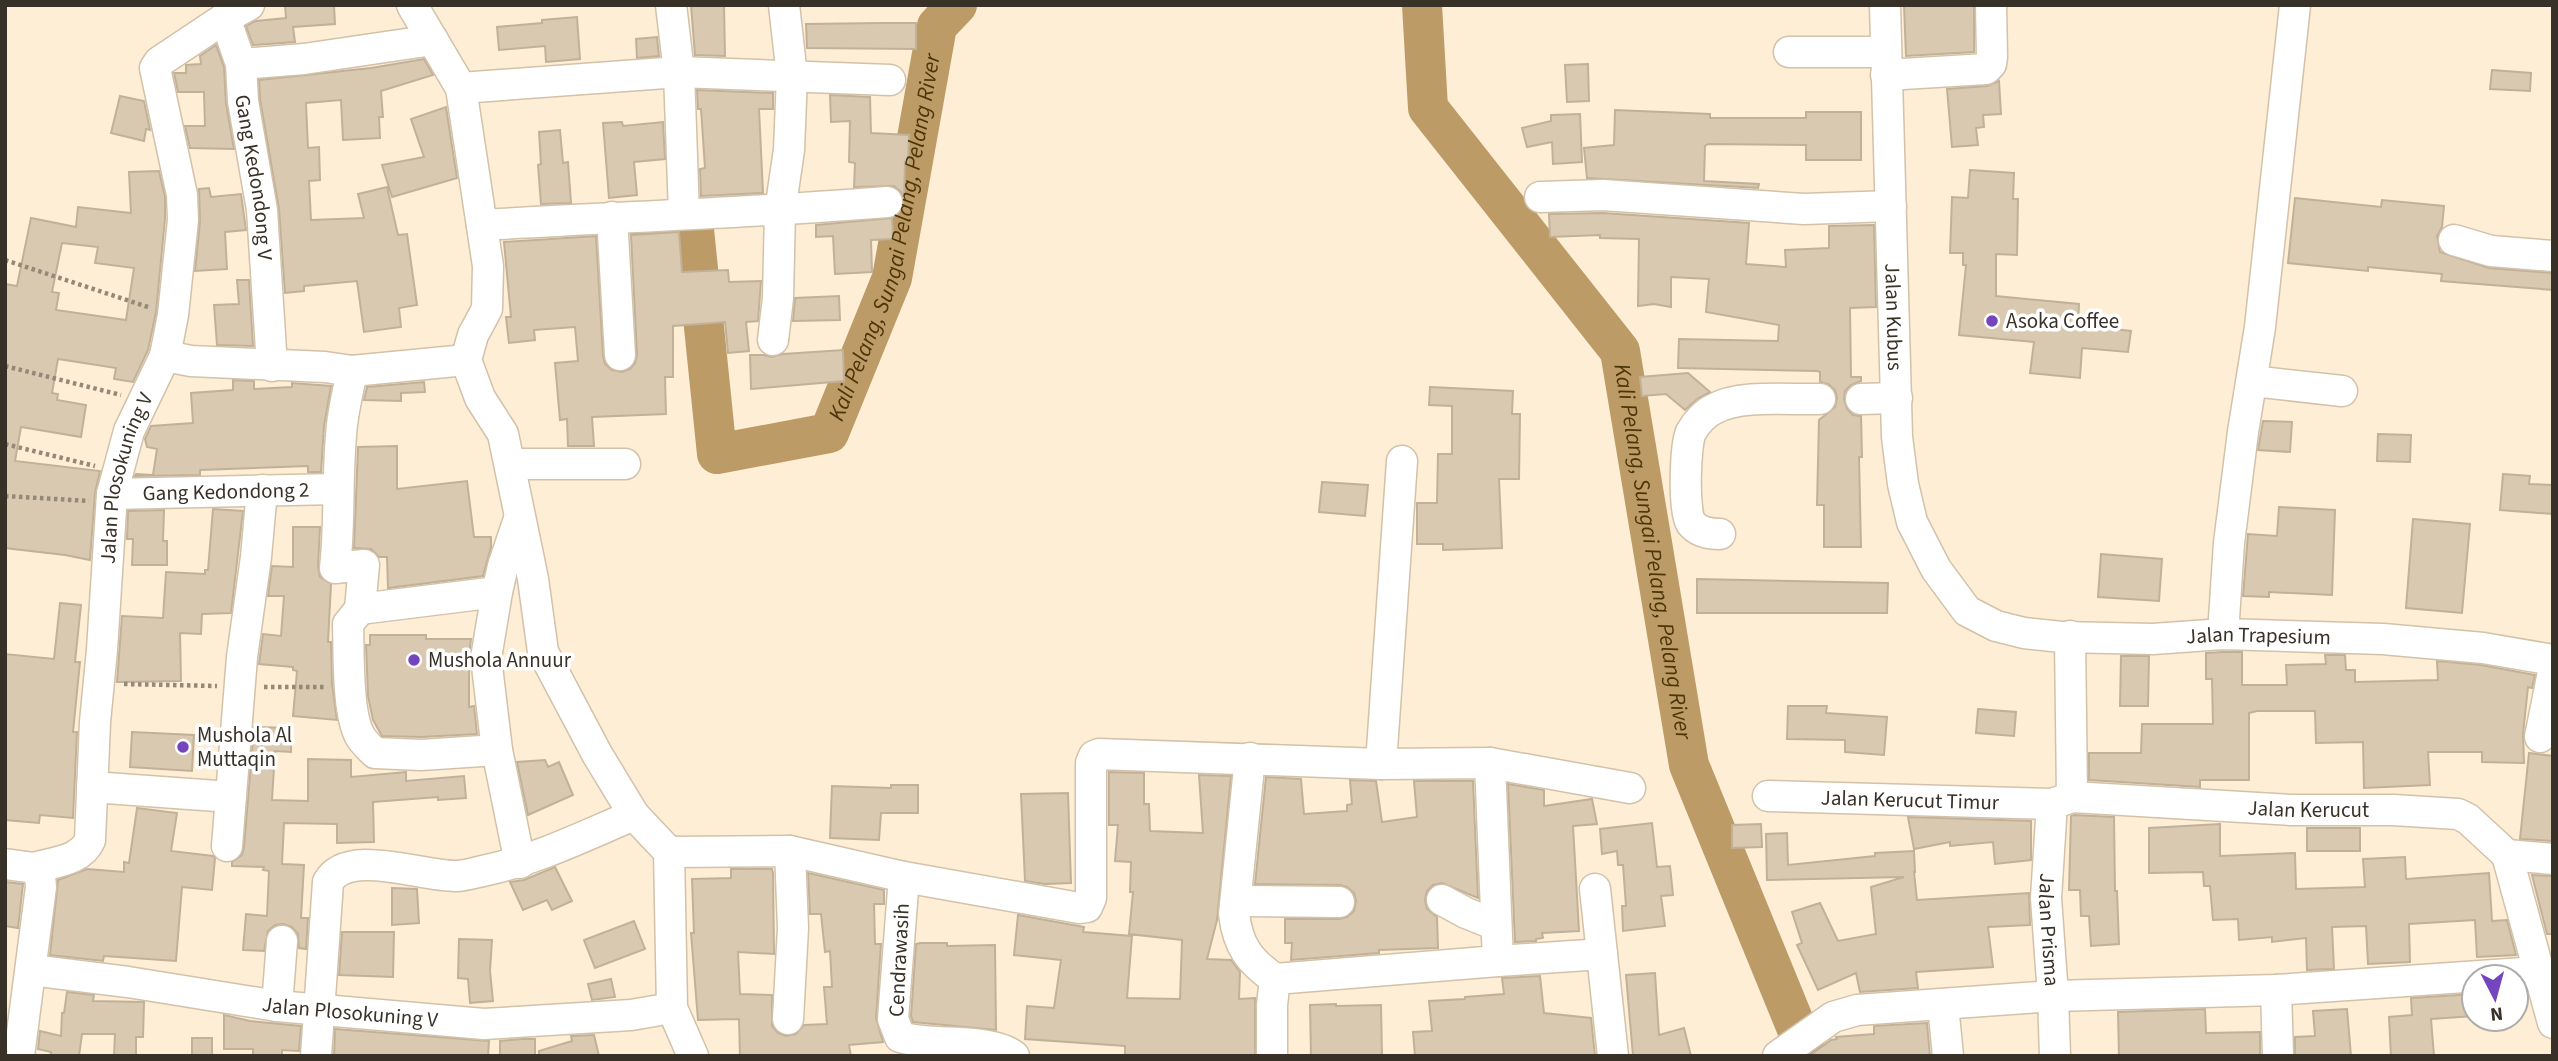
<svg xmlns="http://www.w3.org/2000/svg" width="2558" height="1061" font-family="'Source Sans 3',sans-serif">
<style>
.lines{fill:none;stroke-linecap:round;stroke-linejoin:round}
.river{stroke:#bd9b67;stroke-width:40}
.building{fill:#d9c9b1;stroke:#c1b199;stroke-width:2;fill-rule:evenodd}
.minor-casing{stroke:#d2c2aa;stroke-width:33}
.path{stroke:#948979;stroke-width:4.5;stroke-dasharray:3.5 3.5;stroke-linecap:butt}
.minor{stroke:#fff;stroke-width:30}
.poi-dot{fill:#7445bd;stroke:#fff;stroke-width:2.5}
.labels{text-anchor:middle;dominant-baseline:central;stroke-width:7;stroke-linejoin:round;paint-order:stroke}
.street-label{font-size:21px;fill:#383128;stroke:#fff}
.poi-label{font-size:21px;fill:#383128;stroke:#fff;text-anchor:start}
.water-label{font-size:23px;font-style:italic;fill:#4d3509;stroke:#fff}
</style>
<rect width="100%" height="100%" fill="#feeed5"/>
<g class="lines">
<!-- river -->
<g class="river">
<path id="s1" d="M1422 5 1428 108 1620 351 1689 765 1808 1056"/>
<path id="s2" d="M647 222 693 220 717 454 829 433 892 278 937 26 957 5"/>
</g>
</g>
<!-- building -->
<path class="building" d="M285 5H334L335 24 293 27 295 42 253 45 246 26 256 21 286 18Z
M691 5H724L725 56 695 55Z
M1904 5H1974V52L1906 56Z
M577 17 580 59 546 62 545 46 499 50 497 27 542 23V20Z
M881 23H916V49L807 48 806 24Z
M657 37 659 56 637 58 636 39Z
M216 45 224 67 226 104 234 149 190 148 185 126H205L204 92H178L174 73H186V65L201 64 200 56Z
M424 59 433 75 381 91 383 117H379L380 138 343 140 341 100 306 103 308 148 319 147 320 180 309 181 311 220 364 218 358 194 387 187 398 235 407 234 417 305 399 308 401 327 364 332 357 281 304 286V291L285 293 279 209 260 99 259 80 371 68Z
M1588 64 1589 101 1567 102 1565 65Z
M2492 70 2531 73 2530 91 2490 89Z
M1999 81 2001 114 1983 115 1984 127 1976 128 1978 145 1952 147 1947 89 1987 86Z
M697 90 773 93V109H759L763 193 701 196 700 169 705 168 701 109H698Z
M830 95 870 97 871 133 909 135 908 163 905 162 904 198 901 192 894 186 854 187 855 163 849 162 850 121 831 122Z
M120 96 144 101 150 130 146 129 144 141 111 133Z
M446 107 457 178 392 197 382 165 424 157 411 119Z
M1615 110 1710 114V118H1806V112H1861V160H1806V145L1708 144 1705 146 1704 181 1759 184 1758 188 1587 178 1584 148 1614 145Z
M1580 114 1582 162 1553 164 1552 142 1527 147 1522 128 1551 121V115Z
M622 122 623 126 663 122 665 159 634 162 637 195 609 198 603 123Z
M560 130 563 163 568 162 571 203 541 204 538 165 541 164 539 132Z
M1970 170 2014 173 2013 199H2018L2017 255 1996 254V296L2079 304 2078 325 2131 331 2128 352 2082 348 2080 378 2030 373 2034 342 1959 335 1966 265H1963V253H1950L1952 197 1968 198Z
M159 171 165 197V219L156 312 148 350 133 382 114 379 116 368 58 359 52 393 58 394 57 400 86 405 81 437 21 427 15 461 100 471 95 493 90 560 65 555 5 548V284L17 286 31 218 76 227 78 207 131 213 129 172ZM62 243 98 247 95 263 134 268 126 320 56 310 59 293 52 292Z
M209 188 211 197 241 194 246 230 225 232 227 269 195 271 200 222 199 189Z
M2295 198 2381 207 2382 200 2444 206 2442 227 2437 236 2440 252 2489 268 2553 273V290L2441 281 2442 274 2368 267V271L2288 263Z
M1603 213 1749 223 1746 264 1786 267 1785 250 1829 248V226L1874 225 1876 307 1850 308 1851 377H1861V381L1851 385 1845 391 1844 399 1847 409 1853 415 1861 416 1862 457H1859L1861 547H1824V505H1817L1819 420 1835 407 1837 398 1835 390 1828 384 1820 382V372L1817 371 1678 368 1679 339 1778 341 1779 325 1706 312 1709 279 1671 277V307L1654 304 1638 306 1639 239 1600 238V235L1550 237 1549 214Z
M892 218 893 239 871 240 872 272 835 274 833 236 816 237V225Z
M679 232 682 272 728 270 729 282 761 281 758 321 746 322 749 351 728 353 725 322 673 326V377H665L666 414 592 417 594 446H568L567 419 560 420 555 363 578 361 575 327 534 330 535 340 509 343 506 317H511L504 242 596 236 603 356 605 364 612 370 622 372 630 369 635 363 637 354 631 235Z
M237 280H249L253 346 217 345 214 305 239 304Z
M839 296 840 320 793 321 795 298Z
M843 350 844 381 751 389 750 355H764L772 357 783 354Z
M1688 373 1710 392 1697 399 1685 410 1666 394 1642 396 1640 377Z
M233 380 254 381V389L292 387V383L331 386 324 426 321 472H308V466L200 470V475L135 476 136 474 153 475 157 449 147 447 145 439 151 426 193 423 191 393 233 390Z
M424 382 425 392 401 393V401L364 400 367 387Z
M1430 387 1513 391 1512 414H1520L1519 479H1499L1502 548 1443 550V544H1417V503H1437L1438 454H1452V406L1429 405Z
M2263 421 2292 422 2290 452 2258 450Z
M2378 434 2411 435 2410 462 2377 461Z
M397 446V489L467 481 474 537H491V547L483 576 388 588 387 557H379L371 549 354 548 358 447Z
M2503 474 2530 476 2529 484 2553 485V514L2500 510Z
M1322 482 1368 485 1365 516 1319 512Z
M2279 507 2335 510 2332 595 2269 592V597L2243 596 2248 534 2277 536Z
M213 509 243 511 231 613 202 614 201 634 180 633 181 681 117 682 122 616 163 618 166 572 205 574V570H208Z
M164 510 163 541H167V565H132L133 539H127L128 511Z
M2413 519 2470 524 2462 613 2406 608Z
M293 527H320L318 567 320 577 331 584 328 642H331L332 684 337 720 293 716 297 671 293 670V667L259 664 263 634 281 636 284 596H268L272 566 293 567Z
M2101 554 2162 559 2159 601 2098 597Z
M1697 579 1888 583 1887 613H1697Z
M60 603 81 605 75 662H80L73 732H77L73 818 40 815 39 823 5 820V654L54 659Z
M370 635H426V639H471L469 655V707L474 706 477 734 421 737 382 736 373 720 368 696 366 645H370Z
M2223 652H2242V685H2287L2286 665 2326 664 2325 655H2345L2346 670H2355V682L2438 680 2437 661 2481 665 2535 675 2532 688 2528 687 2523 734 2524 763 2482 762V752H2428L2430 785 2364 788 2363 742 2316 743 2315 711H2257L2249 713V780H2200V787L2089 780V753H2141L2142 724H2213L2212 679H2206V653Z
M2121 656H2149L2148 706H2120Z
M1788 706H1827L1826 713 1887 717 1884 755 1845 752V740L1787 739Z
M1978 709 2016 712 2014 736 1976 733Z
M254 727 291 728V752L275 751 272 800 308 801V759L351 760V777L406 772V781L464 776 466 798 438 800V797L373 802 374 842 337 843V824L284 823 282 864 304 865 301 918H308L306 949 299 948 298 934 292 927 283 924 275 925 268 931 264 951 243 950 246 914 267 916 269 871 263 870 264 867 232 866V862L242 855 244 847Z
M132 732 194 735 192 771 130 767Z
M2529 753 2553 756V841L2520 839Z
M545 760 548 767 559 762 573 795 528 815 517 762Z
M1109 772 1144 773V804H1149L1150 831 1203 833 1199 775 1231 776 1217 920 1207 959 1231 960 1240 972 1239 999 1255 998V1056H1125V1046L1025 1039 1027 1006 1054 1008 1061 960 1014 955 1018 915 1084 927 1083 932 1132 936 1127 998 1180 999 1182 940 1129 934 1133 892H1130L1131 862 1115 861 1118 825H1109Z
M1266 777 1301 779 1304 814 1347 811V805L1352 804 1350 780 1376 781 1382 822 1417 817 1414 781H1473L1478 898 1442 883 1433 885 1427 891 1425 900 1427 909 1437 917 1438 948 1379 950V953L1291 960 1292 943H1285V919H1340L1347 917 1354 911 1356 901 1354 893 1347 887 1340 885 1255 884Z
M1508 784 1544 790V806L1592 799 1597 824 1573 826 1579 931 1542 933 1543 938 1536 939V941L1515 942Z
M891 785H918V813H881L879 840 830 838 832 786 891 788Z
M1068 793 1071 883 1045 884 1025 881 1021 794Z
M137 808 177 813 171 851 213 856 215 858 212 890 182 887 176 961 104 956 103 961 50 955 58 880 87 869 124 872V862L129 863Z
M2074 815 2114 817 2115 891H2117L2119 944 2091 946 2089 916H2081L2080 890H2069L2071 816Z
M1908 817 2031 821V860L1995 864 1993 842 1950 846V842L1914 849Z
M1652 823 1657 867 1670 866 1673 895 1661 896 1665 926 1623 931 1622 906H1626L1623 865H1618L1617 851 1602 854 1600 829Z
M1761 824 1762 847 1732 848V825Z
M2220 824V856L2295 853 2296 889 2365 887 2363 859 2405 857 2406 879 2489 873 2492 921 2507 920 2516 955 2477 957 2475 920 2409 924 2410 962 2368 964 2366 926 2332 927 2334 969 2307 970 2306 938 2272 942V937L2239 940 2238 919 2213 920 2210 886H2204L2203 872 2149 873V828Z
M2307 828H2360V851H2307Z
M1787 833 1788 865 1875 856V853L1914 851 1915 872H1914L1917 900 2029 893 2030 925 1988 927 1993 967 1916 972 1918 988 1860 992 1856 973 1818 990 1797 945 1802 943 1792 912 1820 903 1838 941 1876 934 1871 887 1904 877 1767 880 1766 834Z
M555 867 572 901 552 910 547 900 523 910 510 882 524 880Z
M731 869H772L773 873 774 954 738 952 740 994 772 995V1026L778 1033 786 1036 796 1034 804 1025 827 1024 824 987H832L830 951 825 952 821 914H810L808 873 884 890V904H874L875 944H881L876 1018 883 1042 849 1045 851 1056H740L739 1019 698 1020 691 933H694L692 879 731 878Z
M2532 875 2553 876V934H2547Z
M5 882 23 884 18 928 5 926Z
M392 888 417 889 419 923 392 925Z
M634 921 645 949 595 968 584 940Z
M342 932H394L393 977 339 975Z
M459 939 492 940 490 971 493 1001 470 1003 468 979 458 978Z
M920 943H947V946L995 945 996 1030 913 1022 911 1016 916 944Z
M1655 973 1659 1035 1684 1028 1691 1056H1633L1626 975Z
M1540 976 1544 1013 1591 1018 1595 1056H1415L1413 1032 1432 1031 1429 1001 1465 999V997L1504 994 1502 978Z
M611 979 615 997 592 1000 588 984Z
M67 992 94 995 93 1001 144 1002 143 1037H136V1056H114L115 1034H82L79 1056H51V1052L38 1049 40 1031 61 1036 62 1013H64Z
M2474 994V1016L2431 1019 2434 1056H2391L2389 1017 2412 1015 2411 998Z
M1336 1004V1006L1381 1005 1382 1056H1311L1310 1005Z
M2205 1009 2206 1033 2260 1032V1056H2119L2118 1012Z
M2347 1009 2351 1056H2295V1037L2315 1036 2313 1011Z
M224 1015 250 1021 301 1026 299 1051 282 1050V1056H253V1049H224Z
M1927 1023 1930 1056H1809L1831 1040 1837 1039 1836 1037 1874 1034V1026Z
M335 1029 489 1041 488 1056H334Z
M594 1035 599 1056H539V1051L572 1041 571 1036Z
M192 1038H212V1056H192Z
M522 1039H535V1056H500V1041Z"/>
<g class="lines">
<!-- minor casing -->
<g class="minor-casing">
<g id="minor">
<path d="M412 5 461 88 488 266 487 309 473 335 466 360 480 398 503 434 533 579 543 652 597 754 634 815 669 852 672 1008 693 1056"/>
<path d="M671 5 679 72 684 214"/>
<path id="s3" d="M1885 5 1897 437 1903 484 1912 522 1936 569 1967 611 1996 626 2024 633 2062 637 2153 639 2223 634 2383 639 2483 648 2553 660"/>
<path id="s4" d="M225 18 241 64 243 101 262 210 272 366"/>
<path d="M1789 52H1886"/>
<path d="M241 64 304 59 433 40"/>
<path d="M1886 75 1986 69 1991 64 1992 57 1991 5"/>
<path d="M461 88 679 72 890 80"/>
<path d="M1540 197 1603 195 1804 209 1891 206"/>
<path d="M612 217 620 355"/>
<path d="M482 225C617 217 752 213 887 202"/>
<path d="M2454 240 2491 251 2553 256"/>
<path d="M773 340 778 298 780 211 789 150 792 76 784 5"/>
<path d="M165 356 191 361 325 367 352 371 466 360"/>
<path d="M352 371C348 392 342 414 341 436 337 480 340 524 335 568L364 565 360 609 348 624C349 653 347 713 360 736 364 743 370 748 375 753L421 755 497 750"/>
<path d="M2252 381 2342 391"/>
<path d="M1861 399 1897 398"/>
<path d="M510 464H625"/>
<path id="s5" d="M112 494 338 489"/>
<path d="M1720 534C1710 534 1698 532 1691 523 1683 511 1685 445 1691 432 1696 423 1705 413 1714 409 1740 394 1789 400 1820 399"/>
<path d="M497 592 486 658 497 750 520 863"/>
<path d="M360 609 497 592 503 566 519 519"/>
<path d="M2223 634 2229 543 2243 432 2260 327 2295 5"/>
<path d="M2070 636 2072 797"/>
<path d="M2540 737 2553 672"/>
<path d="M1250 758 1234 914C1238 946 1249 961 1275 979"/>
<path d="M1381 764 1402 461"/>
<path d="M92 787 231 797"/>
<path id="s6" d="M1768 796 2052 804 2072 797 2291 810H2393L2458 814 2468 819 2507 855 2553 859"/>
<path id="s7" d="M2052 804 2046 898 2053 996 2055 1056"/>
<path d="M227 846 242 657 256 557 262 490"/>
<path d="M669 852 790 851 904 877 893 1019 900 1037C932 1047 990 1037 1014 1056"/>
<path d="M2507 855 2553 1023"/>
<path d="M5 864 34 868 40 876 41 887 19 1056"/>
<path id="s8" d="M34 868C54 862 81 861 90 840L95 722 102 650 112 494 129 431 165 356 173 315 183 220 182 195 155 68 159 62 225 18 249 5"/>
<path d="M904 877 1079 908 1087 907 1091 898V763L1094 756 1099 754 1381 764 1490 763 1630 788"/>
<path d="M1595 889 1602 954"/>
<path d="M1442 900 1466 913 1496 925"/>
<path d="M1236 901 1339 902"/>
<path d="M1498 961 1602 954 1613 1056"/>
<path id="s9" d="M31 970 128 982 277 1006 484 1024 631 1015 672 1008"/>
<path d="M2276 990 2278 1056"/>
<path d="M1943 1005 1948 1056"/>
<path d="M277 1006 282 941"/>
<path d="M788 1019 793 928 790 851"/>
<path d="M316 1056 328 882C348 847 422 877 456 876 466 876 477 872 487 870 538 859 586 835 634 815"/>
<path d="M1272 1056V1005L1275 979 1498 961 1490 763"/>
<path d="M1778 1056 1833 1017 1857 1010 2053 996 2276 990 2538 972"/>
</g>
</g>
<!-- path -->
<path class="path" d="M5 260 148 307
M5 366 121 395
M5 444 95 466
M5 496 89 501
M124 684 217 686
M264 687H325"/>
<!-- minor -->
<use href="#minor" class="minor"/>
</g>
<!-- markers -->
<g class="poi-dot">
<circle cx="1992" cy="321" r="7"/>
<circle cx="414" cy="660" r="7"/>
<circle cx="183" cy="747" r="7"/>
</g>
<g class="labels">
<!-- street labels -->
<g class="street-label">
<text stroke="none"><textPath href="#s4" startOffset="163">Gang Kedondong V</textPath></text>
<text stroke="none"><textPath href="#s3" startOffset="312">Jalan Kubus</textPath></text>
<text stroke="none"><textPath href="#s8" startOffset="430">Jalan Plosokuning V</textPath></text>
<text stroke="none"><textPath href="#s5" startOffset="114">Gang Kedondong 2</textPath></text>
<text stroke="none"><textPath href="#s3" startOffset="920">Jalan Trapesium</textPath></text>
<text stroke="none"><textPath href="#s6" startOffset="142">Jalan Kerucut Timur</textPath></text>
<text stroke="none"><textPath href="#s6" startOffset="542">Jalan Kerucut</textPath></text>
<text stroke="none"><textPath href="#s7" startOffset="126">Jalan Prisma</textPath></text>
<text transform="translate(899 960) rotate(-87)">Cendrawasih</text>
<text stroke="none"><textPath href="#s9" startOffset="322">Jalan Plosokuning V</textPath></text>
</g>
<!-- poi labels -->
<g class="poi-label">
<text x="2006" y="321">Asoka Coffee</text>
<text x="428" y="660">Mushola Annuur</text>
<text x="197" y="735">Mushola Al<tspan x="197" dy="24">Muttaqin</tspan></text>
</g>
<!-- water labels -->
<g class="water-label">
<text stroke="none"><textPath href="#s2" startOffset="600">Kali Pelang, Sungai Pelang, Pelang River</textPath></text>
<text stroke="none"><textPath href="#s1" startOffset="616">Kali Pelang, Sungai Pelang, Pelang River</textPath></text>
</g>
</g>
<!-- border -->
<rect width="2558" height="1061" fill="none" stroke="#383128" stroke-width="14"/>
<!-- north arrow -->
<g transform="translate(2495 998) rotate(174)"><circle r="33" fill="#ffffff" stroke="#afada9" stroke-width="2"/>
<path d="M0-5L12 26L0 18L-12 26Z" fill="#7445bd"/>
<text y="-10" font-size="19" font-weight="bold" text-anchor="middle" fill="#383128">N</text>
</g>
</svg>
